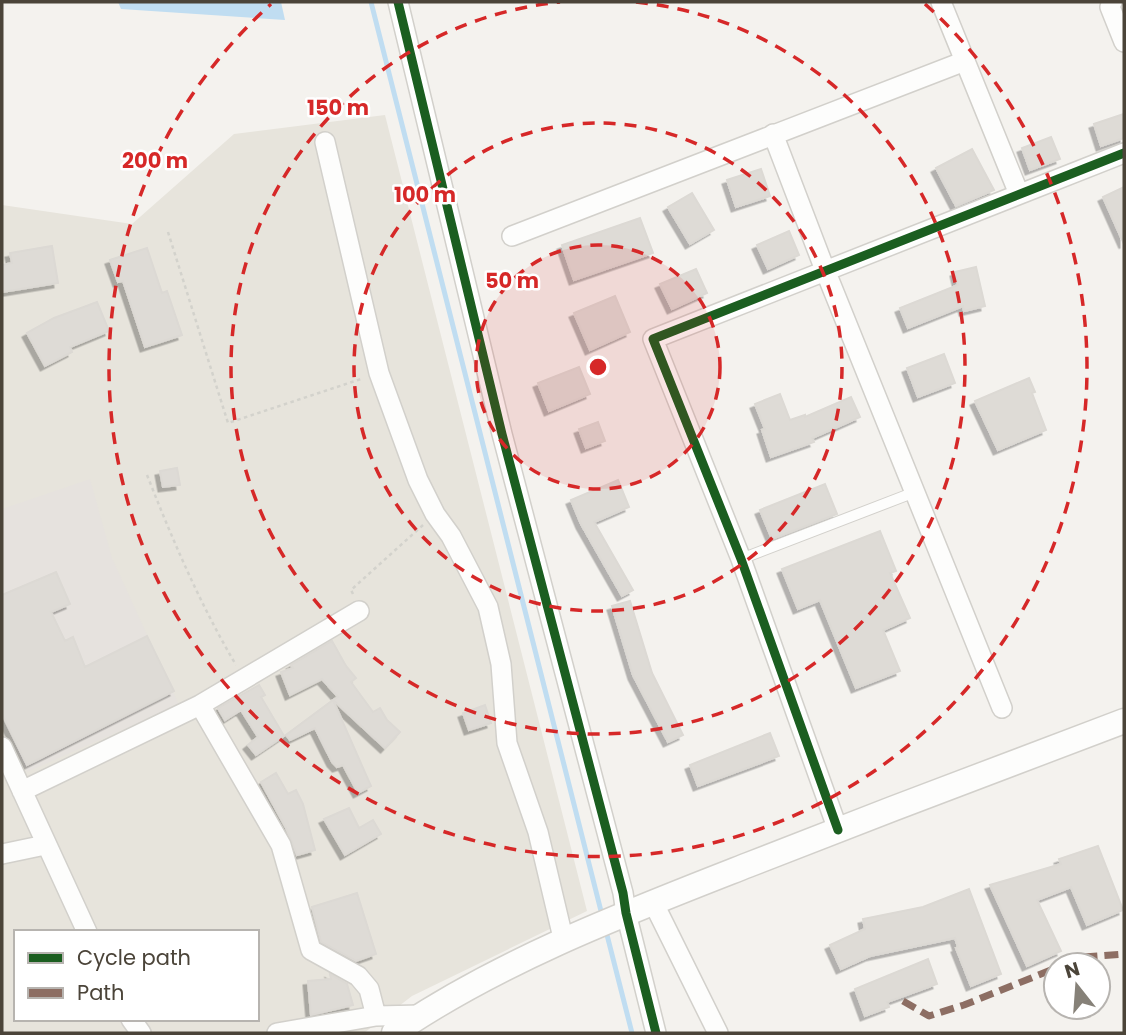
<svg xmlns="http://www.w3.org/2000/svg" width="1126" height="1035" font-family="Poppins,sans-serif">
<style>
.residential{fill:#e7e4dc;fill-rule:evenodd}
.industrial{fill:#e6e2de}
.water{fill:#c0ddf1}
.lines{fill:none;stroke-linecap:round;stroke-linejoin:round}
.stream{stroke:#c0ddf1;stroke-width:5}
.building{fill:#dedbd6;stroke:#dcd9d4;stroke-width:2;filter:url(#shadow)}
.service-casing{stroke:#d2d0cb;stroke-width:12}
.minor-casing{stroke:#d2d0cb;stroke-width:22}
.tertiary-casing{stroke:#d2d0cb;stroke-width:27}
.path{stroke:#d3d2cc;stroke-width:2.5;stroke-dasharray:3.5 3.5;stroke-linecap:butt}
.service{stroke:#fdfdfc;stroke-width:10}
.minor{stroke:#fdfdfc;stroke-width:19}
.tertiary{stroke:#fdfdfc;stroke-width:24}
.quiet{stroke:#8d6e63;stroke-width:7;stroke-dasharray:14 7;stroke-linecap:butt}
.cycleway-casing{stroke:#fff;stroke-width:13}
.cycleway{stroke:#1b5e20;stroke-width:9}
.ring{fill:none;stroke:#d62828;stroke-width:3.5;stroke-dasharray:12 9}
.centre{fill:#d62828;stroke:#fff;stroke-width:3.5}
.ring-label{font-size:21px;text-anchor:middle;font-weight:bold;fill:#d62828;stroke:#fff;stroke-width:5;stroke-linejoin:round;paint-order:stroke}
</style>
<defs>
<filter id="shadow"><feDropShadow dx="-4.5" dy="4.5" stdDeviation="0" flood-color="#0004"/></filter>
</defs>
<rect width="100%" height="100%" fill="#f4f2ee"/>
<!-- residential -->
<path class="residential" d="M385 115 587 911 412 996 364 1033H2V205L132 224 234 134ZM16 932H257V1019H16Z"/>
<!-- industrial -->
<path class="industrial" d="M90 479 112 558 179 705 27 772 2 716V509Z"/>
<!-- water -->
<path class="water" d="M118 2H281L285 20 121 9Z"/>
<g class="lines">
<!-- stream -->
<path class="stream" d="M371 2 602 915
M606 931 632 1033"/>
</g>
<!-- building -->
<path class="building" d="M1124 114V138L1101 146 1094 124Z
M1051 137 1060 159 1030 170 1022 148Z
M972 149 994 190 956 206 936 168Z
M761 169 770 196 736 207 727 180Z
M1124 187V244L1103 197Z
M692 193 714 230 690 244 668 207Z
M640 218 653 253 574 280 562 245Z
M789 231 799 255 768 269 757 245Z
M52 246 58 283 2 292V265L12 263 10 253Z
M147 248 162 293 167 291 182 335 145 347 123 281 118 282 110 260Z
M976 267 985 306 964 311 963 306 908 328 900 308 958 285 955 272Z
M696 269 707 293 672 309 660 284Z
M615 296 630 332 590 350 574 313Z
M97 302 109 331 70 347 72 352 45 366 27 333 54 318Z
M944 354 955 383 918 397 907 368Z
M579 367 590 394 549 411 538 383Z
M1029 378 1035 392 1032 393 1046 430 998 450 975 401Z
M780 394 790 420 805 415V417L851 397 860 417 812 438 814 442 771 457 762 430 765 429 755 404Z
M598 422 605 441 586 448 579 429Z
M177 468 180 485 163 487 160 471Z
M618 480 629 507 594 522 633 590 622 596 581 524 571 500Z
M825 484 837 514 772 539 760 510Z
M880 531 896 571 890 573 910 618 883 630 900 671 856 688 820 600 798 609 782 569Z
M56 572 70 604 51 612 65 641 73 637 85 667 147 636 174 691 27 765 2 714V595Z
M630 601 652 673 683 735 668 742 633 675 612 606Z
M332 641 346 666 356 678 351 682 373 712 380 708 387 720 400 732 385 748 333 700 338 697 322 679 290 695 281 672 293 668 291 665Z
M259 685 265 695 261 697 284 736 256 755 248 745 258 737 241 710 225 720 218 708Z
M333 700 371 786 358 793 343 765 337 767 332 762 315 728 290 740 286 735Z
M485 705 491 723 469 730 463 713Z
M770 733 779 756 698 786 690 765Z
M276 773 288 794 296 790 303 804 315 850 297 855 286 828 261 782Z
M349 808 359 828 373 820 381 834 345 855 324 819Z
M1098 846 1123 910 1087 925 1071 887 1037 900 1061 951 1027 966 990 885 1061 864 1059 859Z
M969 889 1001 974 971 986 956 948 958 947 955 938 870 956 841 969 830 945 865 929 863 919 923 907Z
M357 893 376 954 356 961 321 942 312 907Z
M928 959 937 984 887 1002 889 1007 865 1016 855 989Z
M330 974 347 984 353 1005 311 1015 308 981 331 979Z"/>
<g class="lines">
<!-- service casing -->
<g class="service-casing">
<path id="service" d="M741 559 915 492"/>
</g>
<!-- minor casing -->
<g class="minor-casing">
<path id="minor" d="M398 2 502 434 623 893 626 913 656 1033
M941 2 1019 194
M1112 2 1110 7 1124 42
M773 134 825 270 1002 708
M325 142 379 373 418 480 435 514 451 536 488 607 501 664 507 743 538 832 564 942
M512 236 965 61
M200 705 281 845 311 950 358 976 369 989 376 1016
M2 747 87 932
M22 791 200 705 359 611
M838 830 741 559 653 339 1124 153
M2 854 45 845
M653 902 718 1033
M131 1019 141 1033
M277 1033 376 1016 421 1015"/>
</g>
<!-- tertiary casing -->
<g class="tertiary-casing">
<path id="tertiary" d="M394 1033C501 960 628 912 748 865 873 816 998 768 1124 721"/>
</g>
<!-- path -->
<path class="path" d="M168 232 228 423 361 379
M147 475C173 541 200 604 236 665
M353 594 351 590 423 525"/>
<!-- service -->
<use href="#service" class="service"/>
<!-- minor -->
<use href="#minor" class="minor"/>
<!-- tertiary -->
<use href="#tertiary" class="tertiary"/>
<!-- quiet -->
<path class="quiet" d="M1064 965 1084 957 1124 954
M903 1001 929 1016 964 1005 1056 968"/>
<!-- cycleway casing -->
<g class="cycleway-casing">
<path id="cycleway" d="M398 2 502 434 623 893 626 913 656 1033
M838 830 741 559 653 339 1124 153"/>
</g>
<!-- cycleway -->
<use href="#cycleway" class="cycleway"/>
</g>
<!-- distance rings -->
<circle cx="598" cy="367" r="122" fill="#d62828" fill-opacity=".12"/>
<g class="ring">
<circle cx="598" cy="367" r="122"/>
<circle cx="598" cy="367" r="244"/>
<path d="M636 2A367 367 0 1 1 560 2"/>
<path d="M925 4A489 489 0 1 1 271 4"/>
</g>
<circle cx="598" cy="367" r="10" class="centre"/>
<g class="ring-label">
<text x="338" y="115">150 m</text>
<text x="155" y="168">200 m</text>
<text x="425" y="202">100 m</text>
<text x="512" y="288">50 m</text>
</g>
<!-- border -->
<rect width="1126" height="1035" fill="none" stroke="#4b4439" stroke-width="7"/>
<!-- legend -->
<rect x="14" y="930" width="245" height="91" fill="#ffffff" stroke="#b7b4b0" stroke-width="2"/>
<rect x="28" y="953" width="35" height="10" fill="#1b5e20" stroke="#b7b4b0" stroke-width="2"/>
<text x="77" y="965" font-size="21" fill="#4b4439">Cycle path</text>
<rect x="28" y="988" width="35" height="10" fill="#8d6e63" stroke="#b7b4b0" stroke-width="2"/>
<text x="77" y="1000" font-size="21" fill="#4b4439">Path</text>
<!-- north arrow -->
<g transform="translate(1077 986) rotate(343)"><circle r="33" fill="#ffffff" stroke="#b7b4b0" stroke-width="2"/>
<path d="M0-5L12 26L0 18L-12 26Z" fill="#868178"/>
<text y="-10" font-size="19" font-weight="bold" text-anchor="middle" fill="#4b4439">N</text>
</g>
</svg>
